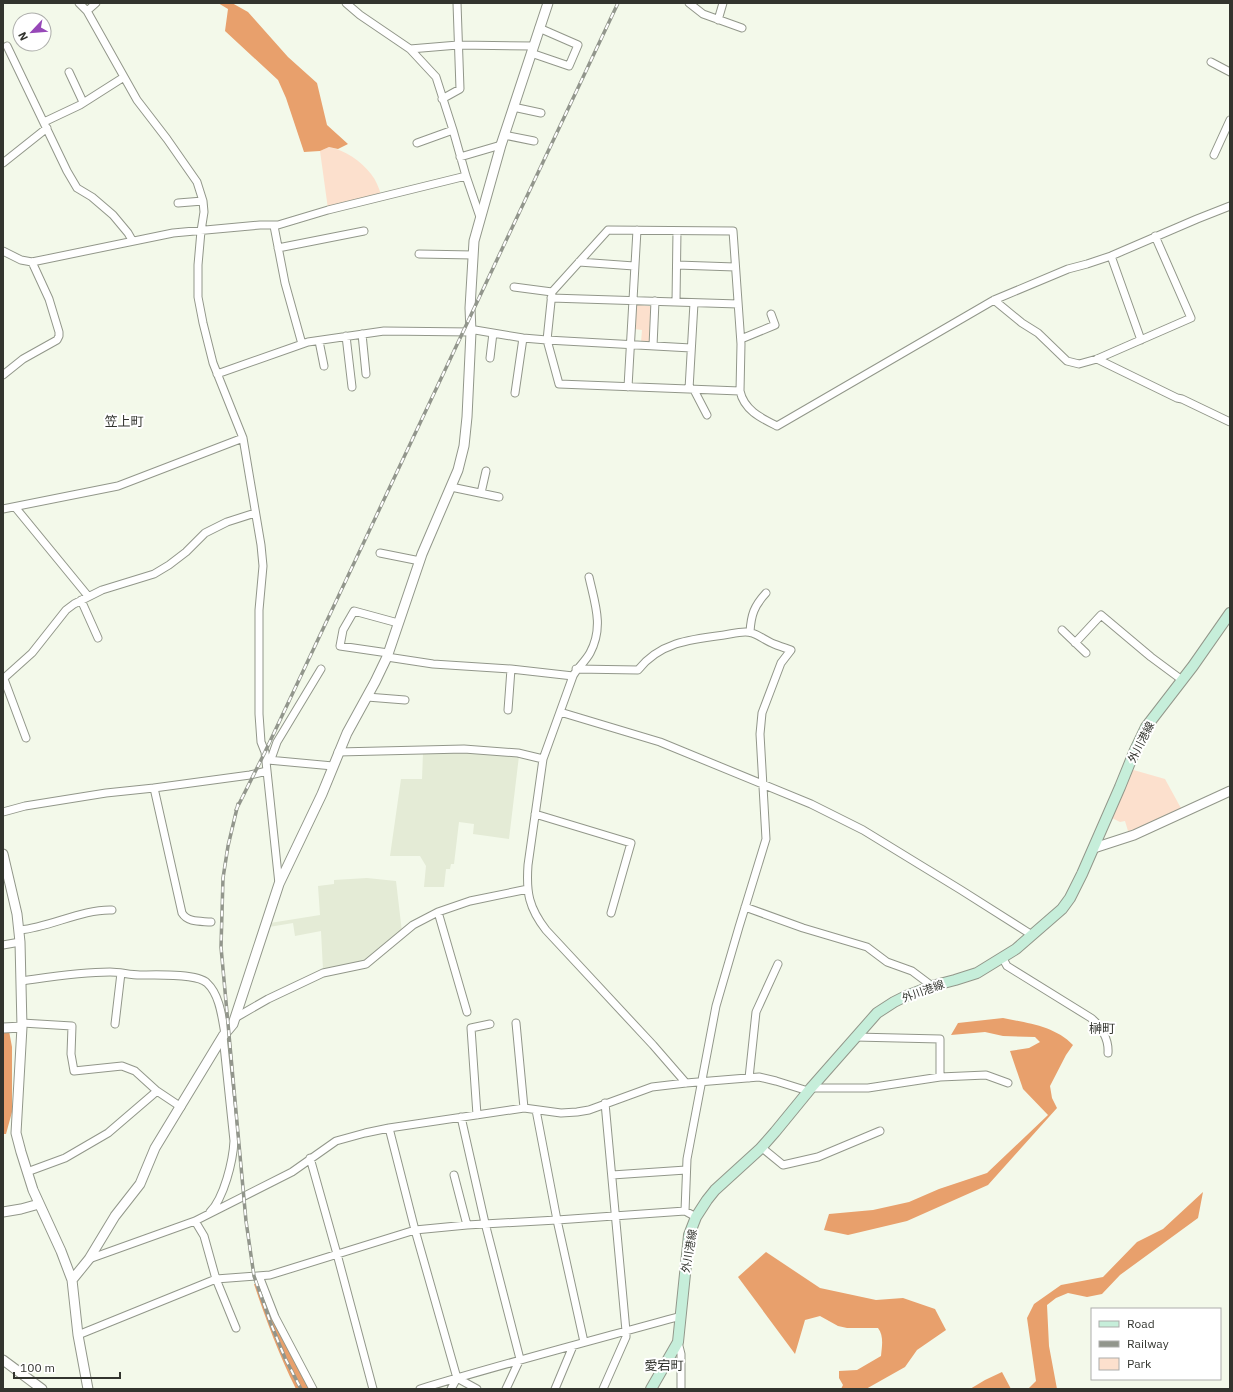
<svg xmlns="http://www.w3.org/2000/svg" width="1233" height="1392" font-family="'IBM Plex Sans','Noto Sans JP',sans-serif">
<style>
.built{fill:#e4ebd6}
.green{fill:#fce0cd}
.forest{fill:#e8a06c}
.lines{fill:none;stroke-linecap:round;stroke-linejoin:round}
.minor-casing{stroke:#92978a;stroke-width:9}
.tertiary-casing{stroke:#92978a;stroke-width:11}
.secondary-casing{stroke:#92978a;stroke-width:12}
.minor{stroke:#fff;stroke-width:7}
.tertiary{stroke:#fff;stroke-width:9}
.secondary{stroke:#c6eeda;stroke-width:10}
.rail-casing{stroke:#92968c;stroke-width:3.5}
.rail{stroke:#fff;stroke-width:2;stroke-dasharray:6;stroke-linecap:butt}
.labels{text-anchor:middle;dominant-baseline:central;stroke-width:4;stroke-linejoin:round;paint-order:stroke}
.street-label{font-size:11px;fill:#32342e;stroke:#fff}
.quarter-label{font-size:13px;fill:#32342e;stroke:#fff}
</style>
<rect width="100%" height="100%" fill="#f3f9ea"/>
<!-- built -->
<path class="built" d="M464 752 519 756 509 839 473 834 474 824 459 822 454 864H451L450 869H446L444 887H424L426 866 420 856H390L401 779H422L423 753Z
M367 878 396 881 402 932 367 962 323 970 321 931 295 936 293 923 269 927 270 923 320 915 318 886 334 884V880Z"/>
<!-- green -->
<path class="green" d="M329 147C345 150 361 161 371 174 376 180 379 188 381 195L328 209 320 151Z
M637 305 650 306 653 309 651 343 641 342 642 330 634 329V307Z
M1130 769 1165 779 1182 810 1139 829 1128 831 1125 821 1120 822 1110 817Z"/>
<!-- forest -->
<path class="forest" d="M218 3H232L248 12 288 57 317 83 327 125 348 144 338 149 329 147 320 151 304 152 286 98 278 80 225 31 228 9Z
M1003 1018C1027 1023 1055 1026 1073 1045L1066 1055 1050 1086 1052 1098 1057 1108 988 1185 907 1221 848 1235 824 1230 829 1214 873 1210 909 1202 939 1189 987 1173 1048 1115 1023 1089 1010 1051 1029 1048 1040 1042 1035 1037 1003 1036 985 1032 951 1035 958 1023Z
M9 1031 12 1047V1112L6 1134H3V1032Z
M1203 1192 1198 1218 1120 1275 1102 1294 1087 1297 1068 1293 1056 1298 1047 1305 1049 1346 1057 1389H1028L1036 1381 1027 1318 1034 1304 1061 1285 1103 1277 1137 1242 1163 1229Z
M766 1252 820 1288 876 1300 903 1298 935 1309 946 1330 917 1350 905 1367 866 1389H841L843 1385 839 1378V1371L857 1370 881 1356C882 1346 884 1336 878 1328H847L838 1326 820 1316 805 1320 795 1354 738 1277Z
M254 1284H255L311 1389H296C279 1355 266 1320 254 1284Z
M1002 1372 1011 1389H970L985 1380Z"/>
<g class="lines">
<!-- minor casing -->
<g class="minor-casing">
<path id="minor" d="M79 3 87 11 137 100 167 139 197 182 203 201 204 212 201 231 198 265V297L203 323 213 363 243 438 261 545 263 566 259 610V714L261 742 265 752 279 884
M346 3 360 15 410 49 436 77 453 130 466 176 480 217
M689 3 703 14 742 28
M87 11 96 3
M718 20 723 3
M7 46 67 171 77 188 92 197 113 215 128 233 132 240
M410 49 458 45 533 46
M531 53 569 66 578 45 539 28
M1211 62 1230 72
M69 72 83 102
M442 99 460 89 457 3
M513 107 541 113
M44 122 80 105 124 77
M504 135 534 141
M417 143 453 130
M1214 155 1230 120
M460 157 501 145
M3 163 47 128
M178 203 203 201
M274 226 285 283 302 344
M278 248 364 231
M3 251 21 260 32 262 173 233 260 225H278L328 210 466 176
M419 254 473 255
M1111 256 1141 340
M579 262 634 266
M677 265 735 267
M514 287 552 292
M551 298 738 304
M994 300 1022 323 1038 333 1067 361 1079 364 1097 359 1191 318 1155 236
M676 302 677 231
M362 334 366 374
M346 336 352 387
M741 339 775 325 771 314
M319 341 324 366
M653 346 655 301
M490 358 493 333
M1097 359 1177 398 1182 399 1230 422
M217 374 308 342 384 331 471 332 475 330 523 338 547 340 691 348
M3 375 23 359 57 340 59 336V332L49 299 32 262
M628 387 637 230
M689 389 694 303
M694 390 707 415
M740 391 559 384 547 340 552 292 608 230 733 231 741 344 740 391C744 410 761 418 777 426L994 300 1068 269 1087 264 1111 256 1197 219 1230 206
M515 393 523 338
M451 487 499 497
M481 493 486 471
M15 507 88 596
M3 509 118 486 243 438
M380 553 420 561
M589 577C595 604 604 627 590 653 585 662 577 668 573 676L543 759 528 865C526 893 529 908 546 930L653 1045 686 1083
M81 600 98 638
M1062 630 1086 653
M750 632C751 615 754 606 766 593
M1075 643 1101 615 1151 657 1182 680
M388 653 340 646 343 630 354 611 398 623
M387 657 433 664 511 669 573 676
M576 669 638 670C660 642 692 639 724 635 732 634 744 630 752 633 759 635 766 641 774 644 779 646 785 648 791 650L781 663 762 713 760 734 766 839 739 927 716 1006 687 1159 685 1211
M3 679 32 653 66 610 74 604 102 590 154 574 169 565 186 552 205 533 227 522 255 513
M4 679 26 738
M367 697 405 700
M508 710 511 669
M560 712 660 742 811 804 863 830 961 890 1032 935
M338 752 464 749 518 753 543 759
M271 759 277 742 321 669
M268 760 333 766
M154 788 182 913C188 923 201 921 211 922
M3 812 25 806 106 793 154 788 250 775 267 771
M535 814 631 843 611 913
M745 907 803 928 867 947 887 962 912 971 932 986
M438 912 467 1012
M20 930C51 927 82 909 112 910
M3 945 20 942
M1002 957 1007 966 1091 1018C1101 1026 1109 1039 1108 1053
M21 981C50 977 80 972 110 972 120 972 130 975 140 975 154 975 197 973 207 983 220 995 222 1018 225 1034
M235 1018 268 999 323 973 366 964 413 925 438 912 470 901 528 889
M22 1023 72 1026 71 1054 74 1071 122 1066 135 1071 157 1091
M516 1023 524 1108
M115 1024 121 973
M855 1037 940 1039V1077
M749 1078 756 1012 778 964
M811 1088H868L940 1077 986 1075 1008 1083
M536 1110 557 1220 584 1342
M477 1115 471 1028 490 1024
M461 1117 485 1223 520 1359 506 1389
M389 1128 415 1230 457 1378 451 1389
M761 1147 783 1165 818 1157 880 1131
M310 1158 337 1254 373 1389
M27 1172 65 1158 108 1133 157 1091 181 1107
M454 1175 467 1225
M612 1175 686 1170
M210 1212C224 1198 233 1161 234 1141L223 1036
M195 1221 204 1236 216 1279 236 1328
M89 1259 195 1221 292 1172 336 1141 365 1133 389 1128 524 1108 561 1113 577 1112 589 1110 652 1087 686 1083 759 1077 776 1081 808 1091
M259 1276 275 1317 313 1389
M78 1335 216 1279 270 1275 415 1230 467 1225 557 1220 685 1211 696 1217
M678 1342 681 1354V1389
M457 1378 477 1389
M420 1389C506 1363 594 1340 681 1316
M555 1389 573 1346
M603 1389 626 1337V1331L605 1103"/>
</g>
<!-- tertiary casing -->
<g class="tertiary-casing">
<path id="tertiary" d="M1094 848 1134 835 1230 791
M3 854 17 914 20 942 22 1027 16 1133 21 1152 33 1190 61 1251 72 1280 78 1335 88 1389
M3 1028 22 1027
M3 1212 21 1209 39 1204
M72 1280 89 1259 115 1216 140 1184 155 1148 223 1036 233 1024 279 884 322 794 347 733 375 682 387 657 422 554 458 470 464 446 467 417 471 332 470 308 474 241 501 145 548 3
M3 1360 42 1389"/>
</g>
<!-- secondary casing -->
<g class="secondary-casing">
<path id="secondary" d="M651 1389 678 1342 689 1235 696 1217 707 1200 715 1190 760 1149 775 1132 811 1088 877 1013 894 1002 906 996 932 986 955 980 977 973 1016 949 1062 909 1070 898 1082 874 1120 787 1135 750 1146 727 1193 666 1230 613"/>
</g>
<!-- minor -->
<use href="#minor" class="minor"/>
<!-- tertiary -->
<use href="#tertiary" class="tertiary"/>
<!-- secondary -->
<use href="#secondary" class="secondary"/>
<!-- rail casing -->
<g class="rail-casing">
<path id="rail" d="M238 804 228 846 223 878 221 947 246 1221 254 1276 271 1324 285 1358 301 1389
M236 810 265 752 618 3"/>
</g>
<!-- rail -->
<use href="#rail" class="rail"/>
</g>
<g class="labels">
<!-- street labels -->
<g class="street-label">
<text transform="translate(1141 742) rotate(-63)">外川港線</text>
<text transform="translate(923 991) rotate(-20)">外川港線</text>
<text transform="translate(689 1251) rotate(-80)">外川港線</text>
</g>
<!-- quarter labels -->
<g class="quarter-label">
<text x="124" y="421">笠上町</text>
<text x="1102" y="1028">榊町</text>
<text x="664" y="1365">愛宕町</text>
</g>
</g>
<!-- border -->
<rect width="1233" height="1392" fill="none" stroke="#32342e" stroke-width="8"/>
<!-- legend -->
<rect x="1091" y="1308" width="130" height="72" fill="#ffffff" stroke="#adaeab"/>
<rect x="1099" y="1321" width="20" height="6" fill="#c6eeda" stroke="#adaeab"/>
<text x="1127" y="1328" font-size="12" fill="#32342e">Road</text>
<rect x="1099" y="1341" width="20" height="6" fill="#92968c" stroke="#adaeab"/>
<text x="1127" y="1348" font-size="12" fill="#32342e">Railway</text>
<rect x="1099" y="1358" width="20" height="12" fill="#fce0cd" stroke="#adaeab"/>
<text x="1127" y="1368" font-size="12" fill="#32342e">Park</text>
<!-- north arrow -->
<g transform="translate(32 32) rotate(244)"><circle r="19" fill="#ffffff" stroke="#adaeab"/>
<path d="M0-3L7 15L0 10L-7 15Z" fill="#9748b8"/>
<text y="-6" font-size="11" font-weight="bold" text-anchor="middle" fill="#32342e">N</text>
</g>
<!-- scale -->
<path d="M14 1372v6h106v-6" fill="none" stroke="#32342e" stroke-width="2"/>
<text x="20" y="1372" font-size="12" fill="#32342e" stroke="#ffffff" stroke-width="3" paint-order="stroke">100 m</text>
</svg>
